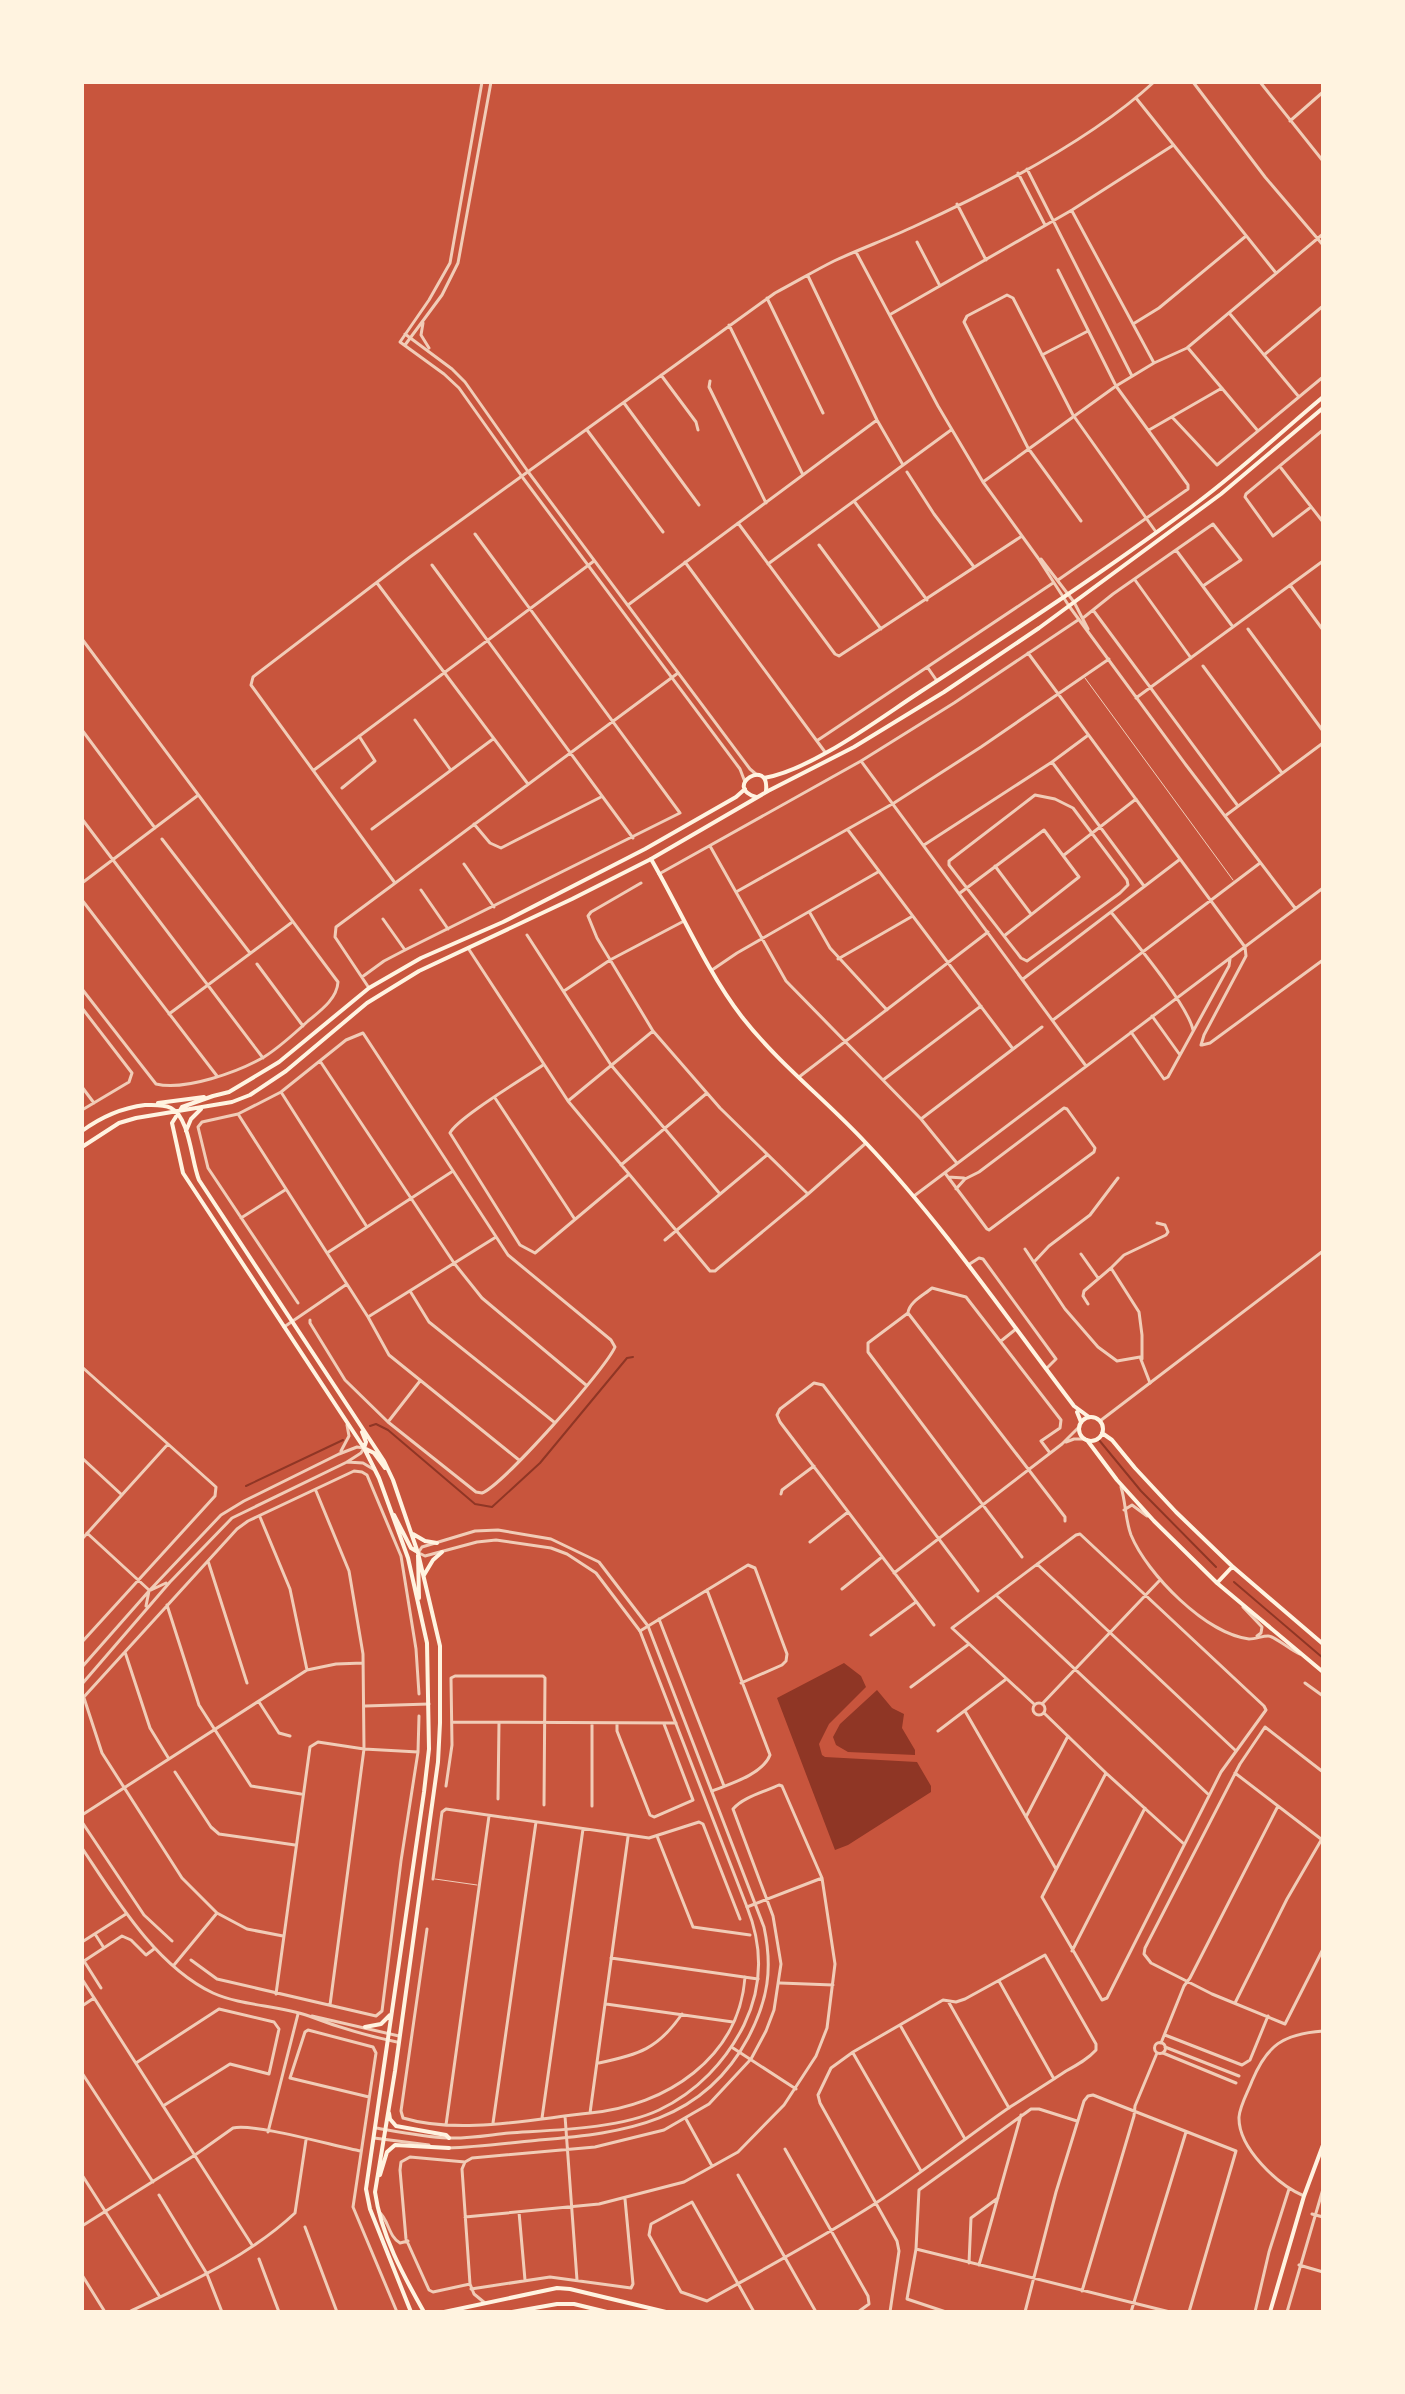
<svg xmlns="http://www.w3.org/2000/svg" width="1405" height="2394" font-family="'Public Sans',sans-serif">
<style>
.water{fill:#8f3625}
.lines{fill:none;stroke-linecap:round;stroke-linejoin:round}
.stream{stroke:#8f3625;stroke-width:2}
.service{stroke:#f1ccb7;stroke-width:1}
.minor{stroke:#f1ccb7;stroke-width:3}
.tertiary{stroke:#f1ccb7;stroke-width:3}
.secondary{stroke:#fff3e0;stroke-width:4}
.primary{stroke:#fff3e0;stroke-width:4}
</style>
<rect width="100%" height="100%" fill="#c8553d"/>
<!-- water -->
<path class="water" d="M844 1663 861 1676 866 1687 829 1724 819 1744 822 1755 825 1757 917 1762 931 1786V1792L848 1845 835 1850 777 1698Z
M877 1690 892 1708 904 1714 902 1728 915 1750V1755L848 1752 836 1745 833 1737 840 1724Z"/>
<g class="lines">
<!-- stream -->
<path class="stream" d="M370 1426 376 1424 388 1430 475 1504 492 1507 540 1463 627 1358 633 1357
M1099 1440 1141 1491 1216 1567
M246 1486 343 1440
M1234 1582 1323 1658"/>
<!-- service -->
<path class="service" d="M1085 678 1233 880
M435 1879 477 1885"/>
<!-- minor -->
<path class="minor" d="M1193 82 1265 177 1323 245
M1260 82 1323 161
M1136 98 1276 273
M1290 121 1323 92
M1027 169 1132 376
M1018 173 1045 225
M957 204 986 260
M1072 211 1154 363
M917 242 940 286
M856 252 938 406 983 482 1038 558 1069 606 1186 765 1295 908
M808 276 877 420 903 465
M767 298 823 413
M891 314 1072 210 1172 146
M1230 314 1299 397
M1133 324 1159 308 1246 236
M729 325 803 475
M1188 348 1258 431
M1042 355 1088 331
M1264 355 1323 306
M661 375 696 422 698 430
M710 381 709 387 766 503
M624 403 699 505
M1172 417 1217 465 1323 377
M587 430 663 532
M1149 430 1222 388
M1281 468 1323 522
M907 472 934 514 974 567
M983 482 1116 386 1154 363 1187 348 1323 234
M854 501 927 600
M1311 507 1273 536 1245 497 1246 494 1323 430
M1081 521 1028 448 964 322 967 316 1007 295 1013 298 1073 415 1156 532
M738 523 835 654 839 656 1022 536
M819 545 881 629
M1176 550 1233 627
M1041 559 1074 602 1088 629
M685 562 825 752
M768 564 951 430
M432 565 633 838
M1058 580 1188 489V485L1116 386 1058 270
M1135 580 1191 658
M377 583 528 784
M1290 585 1323 630
M628 605 877 420
M1093 610 1238 806
M1083 618 1113 594 1213 524 1241 560 1203 586
M1248 629 1323 731
M82 639 338 982C337 999 320 1011 308 1021 294 1034 280 1047 264 1057 238 1072 185 1091 156 1084L82 989
M1028 653 1245 947 1246 956 1204 1035 1201 1045
M1203 666 1282 773
M928 668 937 681
M1136 698 1323 561
M415 720 450 769
M82 730 155 828
M818 740 1053 583
M861 761 1086 1066
M1052 762 1144 886
M314 770 594 561
M342 788 375 761 359 736
M1035 795 1055 799 1073 808 1127 880 1128 885 1120 893 1027 961 1021 958 949 865V861Z
M1225 816 1323 743
M82 819 263 1058
M474 824 490 843 501 848 601 797
M372 829 493 739
M848 830 1013 1049
M162 839 250 953
M924 845 1052 762 1087 736
M710 846 786 981 921 1119 956 1162
M1064 855 1136 799
M464 864 494 907
M995 866 1031 914
M659 874 861 761 954 703 1078 620
M82 883 197 796
M395 883 251 685 253 677 410 557 775 293C794 283 814 271 834 261 860 249 887 239 913 227 992 191 1090 141 1154 82
M641 883 591 912 588 916 597 938 653 1031 720 1108 808 1194
M421 890 448 929
M736 892 894 803 981 747 1109 659
M960 893 1044 830 1079 877 1004 936
M82 900 217 1076
M1111 912C1130 936 1188 1005 1193 1030
M810 913 830 948 887 1010
M383 919 405 950
M527 935 611 1065 720 1194
M468 948 568 1101 710 1271H715L808 1194 866 1143
M838 959 911 917
M257 964 303 1026
M712 970 737 953 878 872
M362 977 384 961 405 950 680 813 475 534
M1023 979 1179 860
M369 988 335 937 336 927 678 673
M564 991 610 960 684 921
M82 1008 132 1073 129 1082 82 1110
M169 1014 291 923
M1152 1016 1180 1055
M1053 1020 1260 863
M1131 1032 1164 1079 1168 1077 1229 966 1230 959
M1202 1045 1210 1043 1323 960
M320 1061 454 1263 482 1298 586 1385
M543 1065C526 1077 457 1118 450 1133L520 1245 535 1253 628 1175
M799 1077 988 932
M883 1080 981 1006
M82 1087 94 1103
M281 1092 367 1227
M495 1098 574 1218
M568 1101 653 1031
M238 1114 368 1317 389 1355 519 1460
M921 1119 1042 1027
M621 1165 707 1093
M945 1173C959 1192 973 1210 987 1229L989 1230 1094 1152 1095 1148 1067 1109 1064 1108 979 1172 965 1179 956 1189
M948 1177 964 1178
M914 1196 1323 888
M241 1218 285 1190
M665 1240 767 1155
M1025 1249 1065 1309 1098 1347 1117 1361 1140 1357 1150 1383
M327 1253 453 1171
M1081 1254 1098 1278
M1034 1262 1049 1246 1090 1215 1118 1178
M968 1265 979 1258 983 1259 1056 1359 1046 1369
M1111 1268 1124 1255 1166 1235 1168 1232 1165 1225 1157 1223
M410 1291 429 1322 554 1422
M298 1303 208 1168 198 1127 202 1122 238 1114 281 1092 346 1040 363 1033 508 1255 611 1340 615 1347C605 1370 503 1485 482 1493L476 1492 388 1422 345 1380 310 1323V1320
M1088 1304 1083 1296 1084 1291 1111 1268 1139 1312 1142 1335V1359
M908 1313 1065 1517V1521
M368 1317 496 1237
M284 1327 347 1284
M1001 1341 1016 1329
M82 1367 216 1487 215 1496 82 1642
M388 1422 420 1381
M1066 1442 1074 1439H1085
M82 1458 122 1495
M1121 1487C1126 1503 1125 1519 1131 1535 1147 1574 1206 1634 1249 1639 1256 1639 1262 1636 1268 1636 1275 1636 1291 1651 1300 1654
M316 1491 349 1571 363 1654 364 1749 330 2005
M781 1494 782 1490 814 1466
M1124 1510 1132 1505 1147 1516
M260 1517 290 1589 307 1670
M87 1533 149 1590
M82 1539 168 1444
M810 1542 848 1512
M1022 1557 868 1352V1343L908 1313C909 1302 924 1295 932 1288L966 1297 1061 1420 1060 1428 1041 1441 1050 1453
M208 1561 247 1683
M1037 1564 1235 1750
M894 1573 1062 1444 1079 1427
M842 1589 882 1557
M707 1590 770 1755C763 1774 730 1784 712 1791
M996 1595 1209 1795
M167 1605 199 1705 251 1786 301 1794
M1243 1607 1262 1627 1261 1633 1257 1636
M659 1619 724 1786
M934 1625 780 1422 777 1415 780 1409 814 1383 823 1385 978 1591
M640 1631 748 1565 755 1568 787 1654 786 1661 782 1665 741 1683
M871 1635 916 1602
M125 1652 150 1728 169 1759
M1305 1683 1323 1696
M911 1687 969 1644
M84 1698 102 1753 182 1878 217 1913 247 1929 283 1936
M82 1699 237 1529 248 1521 354 1471 362 1472 367 1475 401 1556 416 1649 419 1694
M259 1702 279 1733 290 1736
M1033 1709a6 6 0 1 1 12 0a6 6 0 1 1-12 0Z
M1034 1704 952 1628 1076 1535 1080 1534 1264 1706 1266 1710 1221 1772 1107 1998 1102 2000 1042 1897 1106 1773
M1042 1704 1160 1580
M365 1706 429 1704
M965 1711 1056 1869
M1044 1713 1106 1773 1184 1844
M452 1722 676 1723
M617 1724V1731L650 1815 654 1817 693 1800 664 1724
M592 1725V1806
M938 1731 1005 1680
M175 1772 211 1827 219 1834 295 1845
M1323 1772 1265 1727 1240 1764 1145 1948 1144 1954 1151 1963 1212 1994 1285 2024 1323 1949
M1235 1773 1321 1839
M446 1786 452 1745 451 1678 455 1676H543L545 1678 544 1805
M498 1799 499 1723
M82 1815 307 1670 336 1664 363 1663
M1026 1817 1068 1736
M82 1822 144 1915 172 1941
M657 1836 693 1927 750 1935
M82 1875V1879
M433 1879 442 1812 446 1809 649 1838 699 1822 703 1824 740 1919
M747 1907 822 1878
M427 1929 401 2111 403 2118C460 2135 532 2119 590 2113 666 2106 739 2058 745 1977
M95 1934 104 1948
M82 1942 126 1914
M1072 1951 1145 1808
M611 1958 758 1979
M191 1960 217 1979 376 2016 382 2011 401 1861 418 1752 419 1716
M174 1965 217 1913
M82 1979 252 2245
M999 1981 1054 2079
M780 1983 833 1985
M101 1988 84 1961 122 1936 131 1940 146 1955 154 1949
M276 1994 310 1747 318 1742 364 1749 418 1752
M948 2001 1009 2108
M1235 2003 1287 1899 1323 1837
M606 2004 733 2022
M82 2006 94 1998
M900 2025 965 2139
M1165 2035 1242 2065 1250 2060 1268 2016
M1154.5 2048a5.5 5.5 0 1 1 11 0a5.5 5.5 0 1 1-11 0Z
M1161 2043 1184 1986 1190 1978 1278 1806
M1165 2047 1239 2076
M733 2048 796 2089
M853 2053 921 2171
M1163 2053 1236 2083
M136 2063 219 2009 274 2022 279 2029 269 2074 230 2064 163 2106
M599 2063C638 2055 658 2049 682 2014
M82 2073 153 2182
M369 2097 290 2078 305 2032 308 2030 373 2047 376 2053 353 2207 397 2312
M590 2113 628 1837
M565 2116 577 2280
M542 2118 583 1829
M686 2119 712 2166
M493 2123 536 1822
M446 2125 489 1816
M268 2132 298 2014
M785 2149 868 2296 869 2304 858 2312
M465 2162 462 2169 470 2284 474 2294 485 2303
M82 2175 160 2297
M738 2175 816 2312
M159 2195 207 2274 222 2312
M1304 2196C1278 2185 1238 2148 1239 2117 1240 2105 1248 2092 1252 2081 1267 2045 1283 2034 1323 2031
M379 2212C389 2220 388 2236 400 2243L408 2241
M519 2212 525 2280
M1312 2214 1323 2217
M465 2217 599 2204 684 2182 738 2152 784 2105 816 2056 827 2028 835 1964 822 1878 782 1786 779 1785C764 1792 743 1797 733 1809L773 1916 781 1964 774 2010 766 2031 751 2059 709 2104 664 2130 595 2147 472 2158 465 2162 410 2157 401 2162 400 2170 406 2239 429 2290 433 2292 470 2284
M82 2226 195 2155 233 2128C255 2123 334 2146 361 2151
M305 2227 337 2312
M916 2249 1170 2312
M259 2259 279 2312
M969 2263 971 2218 998 2198
M979 2265 1021 2115
M1299 2265 1323 2272
M82 2275 105 2312
M471 2289 550 2277 631 2288 633 2284 625 2199
M1082 2291 1134 2116 1135 2106 1157 2053
M129 2312C187 2284 248 2257 295 2213L306 2140
M754 2312 692 2202 651 2224 649 2235 681 2292 707 2301C764 2269 822 2238 876 2203 922 2173 965 2138 1010 2107 1029 2095 1048 2083 1066 2071 1077 2065 1088 2059 1096 2050V2044L1045 1955 965 1999 956 2002 943 2000 853 2052 831 2068 818 2095 820 2103 897 2241 899 2251 890 2312
M946 2312 907 2299 916 2249 919 2190 1031 2109H1039L1077 2121
M1025 2312 1056 2192 1084 2101 1088 2096 1093 2095 1236 2151 1189 2312
M1131 2312 1186 2132
M1255 2312 1269 2252 1289 2189
M1287 2312 1323 2189"/>
<!-- tertiary -->
<path class="tertiary" d="M482 82 450 263 429 300 400 342 444 374 459 388 523 478 740 769 745 782
M423 323 421 335 429 348
M405 334 452 369 465 382 529 473 750 769 757 775
M405 345 442 295 458 263 491 82
M1100 1421 1323 1251
M341 1451 349 1436 347 1425
M347 1462 363 1463 373 1469
M418 1553 422 1547 475 1531 498 1530 551 1539 599 1562 648 1626 764 1927C773 1969 768 2000 748 2038 703 2122 626 2133 539 2140 509 2143 478 2147 448 2148
M151 1590 166 1583
M146 1606 149 1591
M82 1667 149 1591 221 1515 244 1501 339 1454 357 1447 364 1448
M82 1684 170 1582 232 1518 347 1462 361 1453 364 1448
M82 1848C116 1899 156 1966 213 1993 242 2006 278 2005 309 2016 337 2027 368 2036 397 2042
M312 2016 399 2036
M376 2128C399 2132 424 2137 448 2138 468 2139 489 2135 509 2133 554 2130 619 2129 659 2110 697 2092 726 2061 744 2025 763 1986 763 1947 747 1907L640 1631 596 1573 567 1554 551 1548 496 1540 477 1542 425 1556 419 1553
M374 2138 429 2145"/>
<!-- secondary -->
<path class="secondary" d="M651 859C680 909 707 972 742 1017 779 1064 826 1100 866 1143 943 1224 1006 1317 1074 1406L1089 1417
M1077 1412 1081 1422
M1270 2312 1304 2196 1323 2145"/>
<!-- primary -->
<path class="primary" d="M764 778C811 770 876 721 917 694 1012 632 1107 570 1198 502 1241 470 1281 432 1323 397
M756 797C722 787 770 756 766 791
M213 1096 182 1107 172 1123 183 1173 364 1448 379 1478 408 1558 427 1643 429 1749 424 1792 366 2189 370 2209 411 2312
M213 1096 229 1092 279 1062 369 988 421 958 503 922 645 849 736 797 745 789
M158 1103 204 1097
M145 1105C153 1105 163 1104 171 1108 190 1118 191 1160 199 1180L384 1461 393 1480 418 1553 440 1646V1723L438 1762 395 2071 375 2192C381 2235 403 2275 424 2312
M82 1131C101 1117 121 1108 145 1105
M186 1131 191 1119 201 1109
M82 1147 119 1123 136 1118 232 1102 250 1095 286 1071 367 1003 419 971 572 899 651 859 768 791 854 747 944 692 1039 628 1221 494 1323 408
M1079 1429a12 12 0 1 1 24 0a12 12 0 1 1-24 0Z
M362 1432 366 1442 364 1448
M1102 1433 1112 1440 1135 1468 1176 1512 1232 1566 1323 1644
M1087 1440 1117 1480 1154 1521 1217 1583 1323 1672
M364 1448 374 1453 385 1468
M394 1515 411 1548 416 1551
M413 1534 425 1541 437 1543
M418 1555 419 1598
M424 1575 433 1560 442 1552
M1217 1583 1232 1567
M365 2027 381 2024 390 2015
M389 2113 390 2119 396 2126 446 2135 449 2138
M380 2175 387 2152 395 2145 449 2148
M444 2312 557 2288 570 2289 666 2312
M512 2312 557 2304H574L607 2312"/>
</g>
<!-- border -->
<rect width="1405" height="2394" fill="none" stroke="#fff3e0" stroke-width="168"/>
</svg>
